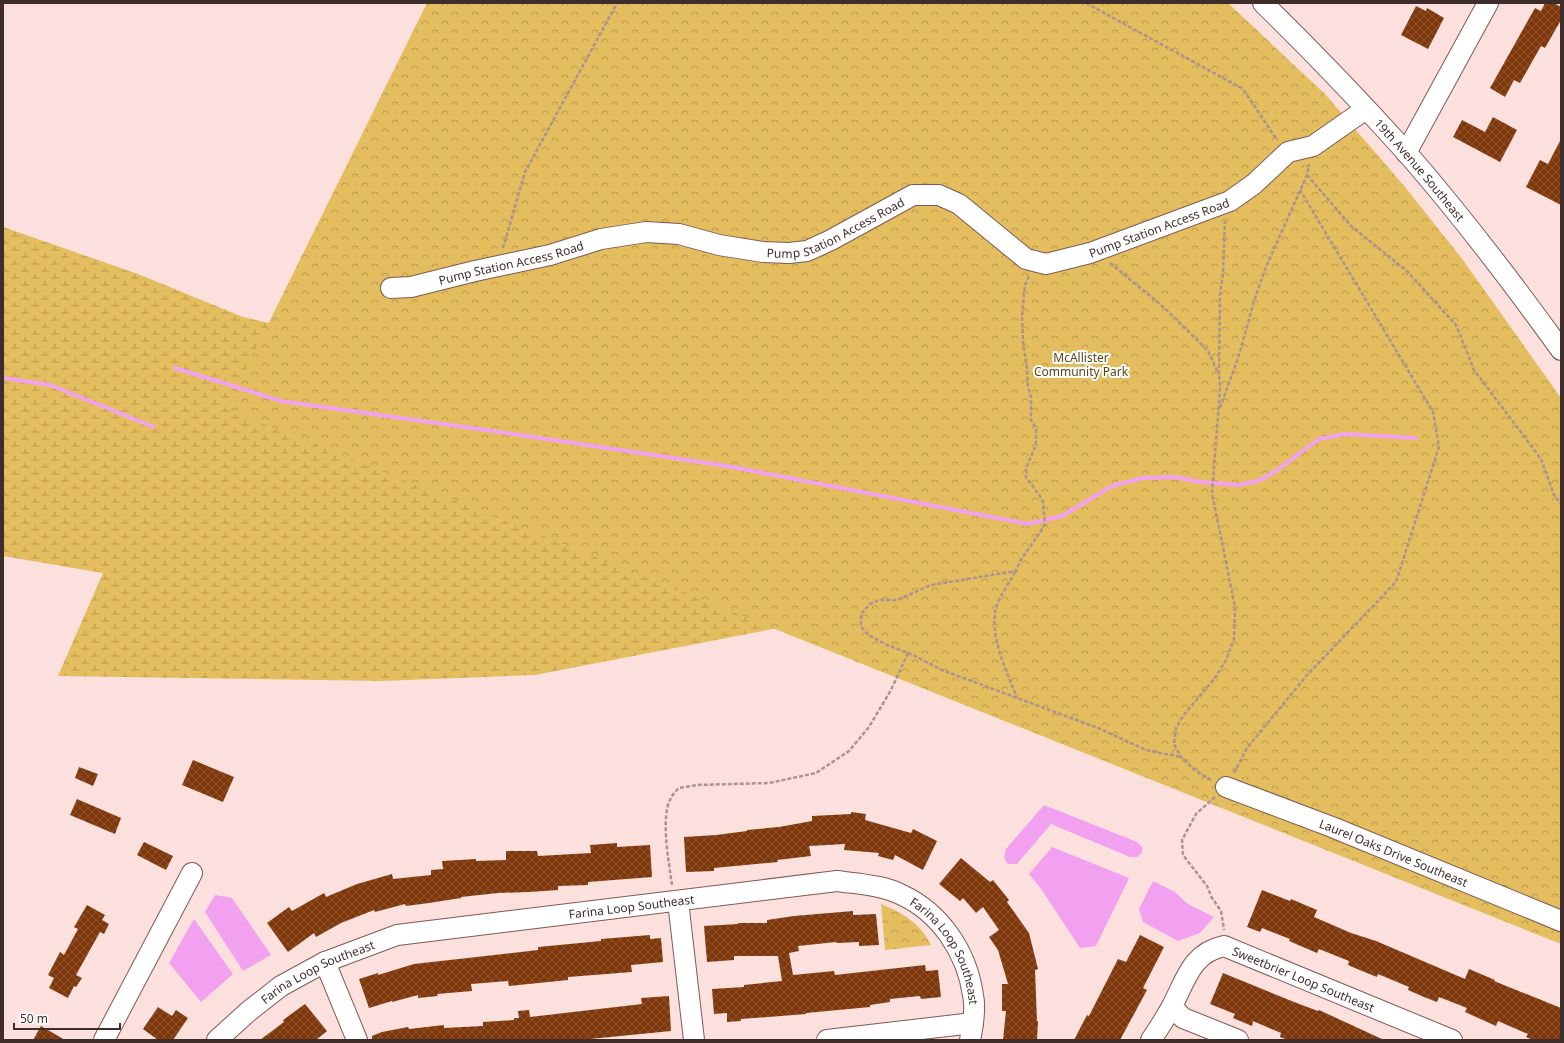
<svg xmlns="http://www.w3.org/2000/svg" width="1564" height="1043" font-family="'Noto Sans',sans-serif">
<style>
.wetland{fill:url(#wetland-marsh)}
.park{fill:url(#park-crowns)}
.water{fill:#f2a1f1}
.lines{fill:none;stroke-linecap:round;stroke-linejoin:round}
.stream{stroke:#f2a1f1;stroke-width:4}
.building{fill:url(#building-cross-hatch)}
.minor-casing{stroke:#7f5954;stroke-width:22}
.path{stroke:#aa9390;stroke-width:2.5;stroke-dasharray:4 2;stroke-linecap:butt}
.minor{stroke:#fff;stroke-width:20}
.labels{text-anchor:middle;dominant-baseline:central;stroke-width:4;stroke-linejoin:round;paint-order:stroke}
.street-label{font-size:12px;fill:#3e2d2b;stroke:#fff}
.park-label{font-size:12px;fill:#584617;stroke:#fff}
</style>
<defs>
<pattern id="wetland-marsh" width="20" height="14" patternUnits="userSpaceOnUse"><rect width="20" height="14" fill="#e4be5e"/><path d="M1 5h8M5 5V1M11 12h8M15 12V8" fill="none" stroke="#ba9b4e"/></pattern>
<pattern id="park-crowns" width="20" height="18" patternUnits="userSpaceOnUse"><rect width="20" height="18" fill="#e4be5e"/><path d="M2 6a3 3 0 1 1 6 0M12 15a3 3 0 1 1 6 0" fill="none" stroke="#ba9b4e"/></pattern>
<pattern id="building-cross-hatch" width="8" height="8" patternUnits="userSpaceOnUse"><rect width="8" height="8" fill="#7f380b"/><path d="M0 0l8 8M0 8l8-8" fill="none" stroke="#8d532f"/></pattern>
</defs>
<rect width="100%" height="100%" fill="#fce0dd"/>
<!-- wetland -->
<path class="wetland" d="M3 227 138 274 243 317 369 347 819 620 535 675 381 681 58 676 103 573 3 556Z"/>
<!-- park -->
<path class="park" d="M427 3H1228L1325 94 1405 187 1463 260 1561 398V944L226 409Z
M881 904C903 913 920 923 931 945L885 950Z"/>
<!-- water -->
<path class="water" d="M1044 805 1137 842 1142 847V853L1137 857H1130L1051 824 1017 864H1008L1004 858 1006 849Z
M1052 847 1129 878 1096 946 1080 948 1041 889 1029 874Z
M1153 881 1175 892 1188 904 1214 917 1200 933 1178 941 1143 922 1139 909Z
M215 895 232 898 271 955 243 971 205 912Z
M194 919 233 974 201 1002 169 963Z"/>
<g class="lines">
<!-- stream -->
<path class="stream" d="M175 368 281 401 520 435 727 466 1028 524 1062 516 1112 486 1143 478 1175 477 1200 482 1239 485 1261 480 1277 470 1319 439 1345 434 1416 438
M3 378 50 385 154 427"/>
</g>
<!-- building -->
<path class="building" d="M1545 3H1554L1561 7V20L1545 48 1541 46 1520 83 1514 80 1505 97 1490 88 1535 8 1541 11Z
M1416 6 1426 11 1427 8 1444 18 1428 49 1401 35Z
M1493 117 1517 130 1500 162 1453 137 1462 120 1485 132Z
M1561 139V205L1526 187 1540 160 1548 164Z
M193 760 234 777 223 802 182 785Z
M79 767 98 774 93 786 75 778Z
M77 799 121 818 115 834 70 815Z
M851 812 866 814 865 820 911 833 913 829 937 841 923 870 895 855 893 860 878 856 879 853 844 850 845 844 809 846 811 856 777 860 778 862 714 868V871L686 872 684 837 716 835 747 831V830L779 827 812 821V816L851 814Z
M144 842 173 856 166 870 137 855Z
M617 843V847L650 845 652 877 588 882V885L558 886V890L529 892 498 893 461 897V898L429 903 406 906 405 904 375 912 374 910 341 923 316 937 314 933 288 952 267 923 289 907 292 911 324 893 326 897 357 884 392 874 393 879 431 875V870L443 869 442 861 476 859V861L506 860V851H537L538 856 591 853 590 845Z
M961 858 990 882 993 880 1009 900 1007 902 1029 933 1038 969 1035 970 1037 1021H1038L1037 1040H1003L1006 1011H1002V984H1008L998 950 989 937 999 930 983 907 976 913 963 898 960 901 939 884Z
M1262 890 1290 901 1291 899 1317 910 1314 917 1351 933 1376 941 1465 979 1469 969 1495 980 1494 981 1561 1008V1040H1533L1526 1037 1528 1034 1498 1021 1496 1026 1465 1012 1467 1008 1439 997 1437 1002 1424 997 1408 990 1409 987 1378 974 1377 977 1362 971 1348 965 1349 961 1319 949 1317 953 1289 941 1290 939 1262 928 1260 932 1247 927Z
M87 905 105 915 102 920 109 924 104 934 100 932 76 975 82 978 76 987 74 986 68 998 49 988 54 978 48 975 60 952 64 955 78 929 74 927Z
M853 911V915L876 914 879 945 859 946V942L837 943 836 942 798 946 799 951 789 953 793 975 834 971 835 975 925 965 926 971 938 970 941 997 921 999 920 996 890 999V1002L870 1005V1007L806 1013V1014L741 1019V1021L727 1022V1013L714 1014 712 989 744 987V985L782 981 778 956H734V960L707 962 704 926 738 924V923H767V920L794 916Z
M650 935V939L661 938 663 962 631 965 632 972 568 977V980L509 986 508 981 471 984 472 991 437 994 438 996 418 998V995L392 1002V1001L369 1008 359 979 378 973V975L414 964 538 950V947L601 941V939Z
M1140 935 1164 947 1143 988 1147 990 1120 1040H1074L1087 1015 1089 1016 1118 959 1126 962Z
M1223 973 1294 1002 1318 1011 1319 1010 1384 1040H1288L1280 1037 1281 1033 1253 1021 1252 1026 1233 1018 1235 1014 1210 1004Z
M669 996 671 1031 580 1040H372V1036L382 1032 408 1027 409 1029 444 1025V1028L483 1026V1022L514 1020V1018H519L518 1011 529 1010 530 1017 642 1004 641 998Z
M305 1004 327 1031 316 1040H260L284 1022 283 1020Z
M158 1007 172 1016 176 1010 188 1018 173 1040H158L143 1029Z
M41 1026 65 1040H33Z"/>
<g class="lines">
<!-- minor casing -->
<g class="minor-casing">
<g id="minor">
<path id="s1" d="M1263 3C1312 51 1360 101 1406 152 1461 215 1512 282 1561 350"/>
<path d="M1406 153 1488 3"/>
<path id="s2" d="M391 288 411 287 475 271 550 255 601 239 646 232 679 234 719 245 763 252 789 253 807 251 831 240 913 195H939L959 204 1026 259 1046 264 1090 253 1230 201 1254 184 1288 152 1313 146 1366 109"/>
<path id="s3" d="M1226 787 1332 827 1561 921"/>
<path d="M678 901 694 1040"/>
<path d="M325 962 357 1040"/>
<path d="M1172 1007 1183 1018 1238 1040"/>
<path d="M104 1040 192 873"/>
<path id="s4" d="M217 1040 249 1011 281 986 325 962 397 935 837 881C858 884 883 885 902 895 941 913 967 953 973 995 976 1009 973 1026 970 1040"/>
<path d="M827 1040 973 1023"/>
<path id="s5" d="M1151 1040C1158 1029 1166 1018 1172 1006 1186 980 1191 953 1224 946L1452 1040"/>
</g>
</g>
<!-- path -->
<path class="path" d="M1086 3 1243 89 1277 140
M1307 175 1352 227 1407 271 1456 325 1474 370 1541 459 1554 495 1561 504
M503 248 525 172 617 3
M1110 263 1161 305 1187 330 1208 351 1218 373
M1029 276 1025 285 1022 316 1023 342 1027 369 1028 387 1031 397V420L1036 428V445L1026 468V477L1040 496 1043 502 1045 524 1041 531 1020 561 1016 571 931 585 897 600H879L870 604 861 614V627L870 636 887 645 913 655 942 670 1098 728 1146 750 1181 757
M1220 408 1239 355 1255 298 1266 267 1307 175 1309 164
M1015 572C1010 582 999 597 996 608 989 636 1007 672 1017 698
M1234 773 1247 748 1308 674 1396 582 1439 447 1433 412 1300 190
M1211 780 1196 771 1181 757 1174 744 1176 728 1183 716 1215 678 1226 660 1234 639 1235 607 1212 493 1220 389 1219 374 1220 295 1223 273 1225 221
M1215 797 1196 814 1182 840 1183 855 1207 886 1212 898 1221 911 1224 930
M672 885C669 863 660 816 671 798 673 794 676 791 679 788L697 785 769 783 816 773 849 751 869 727 891 690 908 653"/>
<!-- minor -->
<use href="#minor" class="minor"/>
</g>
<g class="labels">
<!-- street labels -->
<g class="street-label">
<text stroke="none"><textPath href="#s1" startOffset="229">19th Avenue Southeast</textPath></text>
<text stroke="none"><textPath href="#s2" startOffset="459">Pump Station Access Road</textPath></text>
<text stroke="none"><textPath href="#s2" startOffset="819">Pump Station Access Road</textPath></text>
<text stroke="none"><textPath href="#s2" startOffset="123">Pump Station Access Road</textPath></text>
<text stroke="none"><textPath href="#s3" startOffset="180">Laurel Oaks Drive Southeast</textPath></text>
<text stroke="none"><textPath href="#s4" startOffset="447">Farina Loop Southeast</textPath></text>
<text stroke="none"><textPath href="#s4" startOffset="795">Farina Loop Southeast</textPath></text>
<text stroke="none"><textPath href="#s4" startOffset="123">Farina Loop Southeast</textPath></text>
<text stroke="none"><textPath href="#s5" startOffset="209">Sweetbrier Loop Southeast</textPath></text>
</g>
<!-- park labels -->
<g class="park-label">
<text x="1081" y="357">McAllister<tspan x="1081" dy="14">Community Park</tspan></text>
</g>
</g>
<!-- border -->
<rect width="1564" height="1043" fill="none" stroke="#3e2d2b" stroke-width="8"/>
<!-- scale -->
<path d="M14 1023v6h106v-6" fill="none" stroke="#3e2d2b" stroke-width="2"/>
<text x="20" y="1023" font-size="12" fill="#3e2d2b" stroke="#ffffff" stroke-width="3" paint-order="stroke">50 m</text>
</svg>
